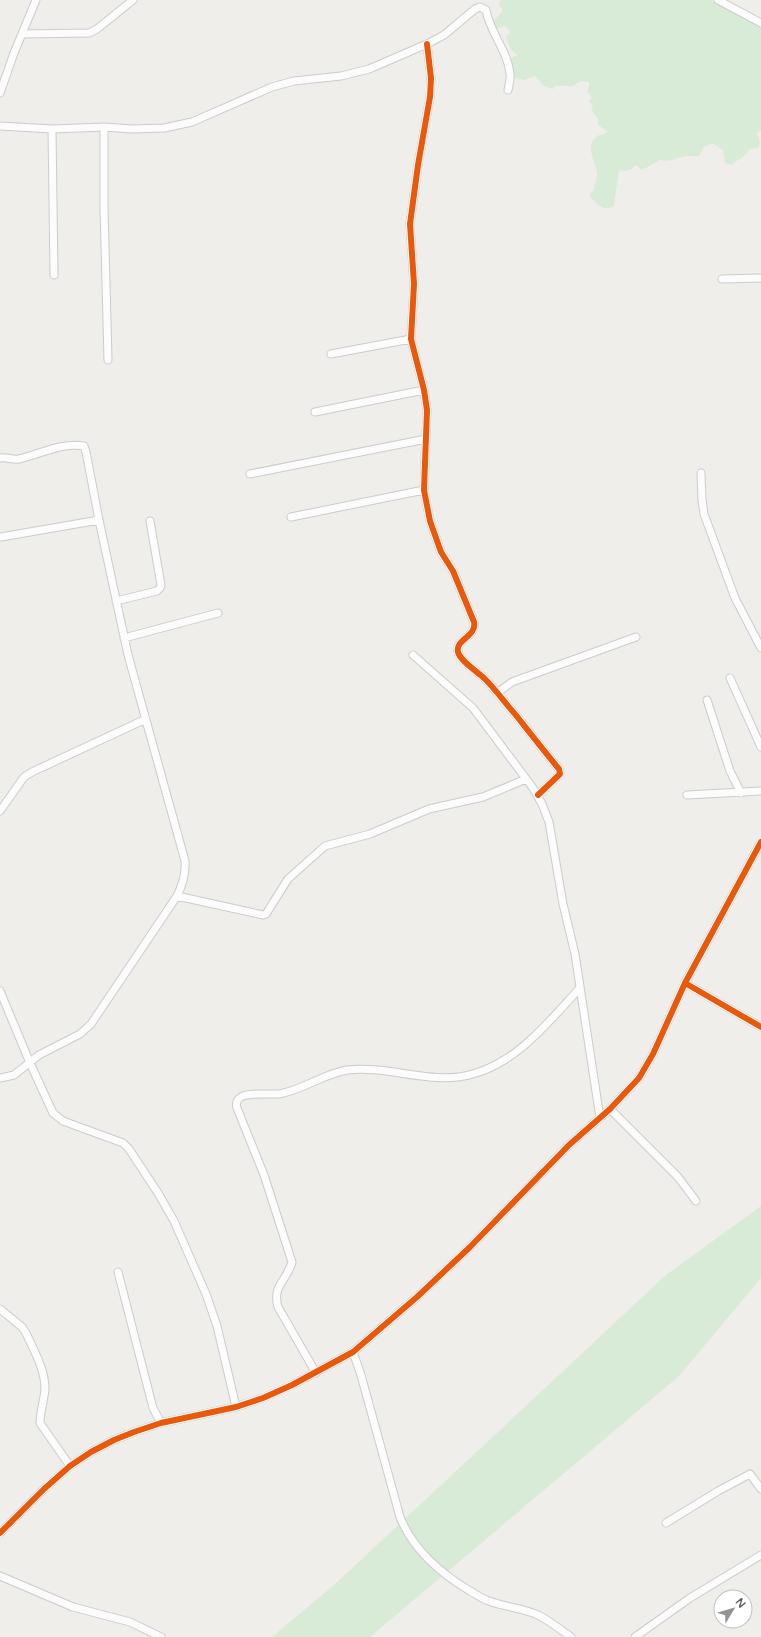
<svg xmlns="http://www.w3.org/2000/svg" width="761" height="1637" font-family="'Varela Round',sans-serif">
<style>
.green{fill:#d8ebd6}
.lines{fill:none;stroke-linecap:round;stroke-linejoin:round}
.street-casing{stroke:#cbcccc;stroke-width:9}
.street{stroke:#fdfcfc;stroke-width:7}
.cycleway-casing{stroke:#fff;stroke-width:8}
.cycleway{stroke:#e8590c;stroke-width:6}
</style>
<rect width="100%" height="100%" fill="#efeeea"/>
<!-- green -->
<path class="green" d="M501 0H711L761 28V130L757 133C759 139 761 143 758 148 747 147 748 153 742 158 738 160 734 162 731 165L725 163 723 150 712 143 704 147 699 156C695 157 693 156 689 156 680 156 670 163 660 160L642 170 635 165C631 171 626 172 619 170L614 206C601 212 600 205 590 197L591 192 594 190C594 184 598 178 597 172 595 162 585 145 596 137 599 134 605 134 608 132L598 125V119L591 110 593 106 589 101 591 99V96L587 91 589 86V82L581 81 573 86H556L553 89 544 86 535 76 524 80 514 78 508 64 513 57 518 55 511 50 506 37 511 32 505 26 499 28 495 27 493 21 500 14 503 10 499 5V2Z
M761 1206V1278L678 1377 370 1637H272L334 1585 666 1275Z"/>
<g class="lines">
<!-- street casing -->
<g class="street-casing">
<path id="street" d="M718 0 761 23
M22 34 89 33 97 29 133 0
M427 44 431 78 430 97 418 165 410 224 414 284 411 339 424 390 427 410 424 490 430 521 441 552 453 571 474 622C477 637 455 639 458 652 460 661 478 672 485 679 496 690 505 703 515 714 530 733 544 751 559 769L560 774 538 795
M0 93 14 53 36 0
M0 126 52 129 104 127 132 129 164 128 192 122 272 87 294 81 341 76 369 69 427 44 444 35 475 9 480 7 486 10C490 33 508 51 510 74 511 79 509 85 508 90
M104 127V207L108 360
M52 129 54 275
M722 279 761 278
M331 354 411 339
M315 412 424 390
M0 458C6 457 13 460 19 459 40 454 62 442 84 446L86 452 99 520 128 655 185 861C186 874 183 884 177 896L91 1024 80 1034 39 1055 14 1075 0 1078
M701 473 702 500 704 514 735 598 761 648
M250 474 426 439
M291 517 424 490
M1 537 99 520
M116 601 157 591 160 588 161 585 150 521
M124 638 218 613
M413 655 473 708 533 788 542 804 549 822 563 904 575 954 600 1118
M730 678 761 747
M497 693 512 682 636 637
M707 700 730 771 741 793
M687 795 761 791
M0 811 24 777 32 772 146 719
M177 896 263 915 266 914 288 879 325 846 370 834 429 809 483 797 526 779
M685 983 761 1027
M0 991 30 1063 53 1113 63 1121 123 1143 129 1149 158 1193 174 1221 206 1294 217 1326 236 1407
M610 1109 678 1177 696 1201
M118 1272 153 1408 161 1423
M0 1309 22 1327 26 1333C34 1351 45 1369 45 1389 44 1401 40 1412 40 1423L70 1466
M353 1352 361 1375 400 1517C413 1550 440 1573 470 1591 476 1594 482 1599 489 1601 505 1607 523 1608 538 1615 550 1621 561 1630 571 1637
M316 1373 278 1307C272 1285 287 1281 292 1262L264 1175 237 1108C232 1089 267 1095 279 1094 303 1090 323 1074 347 1070 389 1065 432 1086 473 1074 519 1061 549 1021 580 988
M666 1523 718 1491 750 1474 761 1489
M0 1533 44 1489 70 1466 91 1452 114 1440 134 1432 161 1423 236 1407 263 1398 292 1385 353 1352 417 1297 470 1247 569 1145 610 1109 639 1078 653 1054 685 983 761 842
M0 1576 73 1607 130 1622 161 1637
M635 1637 690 1598 761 1555"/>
</g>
<!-- street -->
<use href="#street" class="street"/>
<!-- cycleway casing -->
<g class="cycleway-casing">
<path id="cycleway" d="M427 44 431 78 430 97 418 165 410 224 414 284 411 339 424 390 427 410 424 490 430 521 441 552 453 571 474 622C477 637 455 639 458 652 460 661 478 672 485 679 496 690 505 703 515 714 530 733 544 751 559 769L560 774 538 795
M685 983 761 1027
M0 1533 44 1489 70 1466 91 1452 114 1440 134 1432 161 1423 236 1407 263 1398 292 1385 353 1352 417 1297 470 1247 569 1145 610 1109 639 1078 653 1054 685 983 761 842"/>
</g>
<!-- cycleway -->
<use href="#cycleway" class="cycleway"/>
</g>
<!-- north arrow -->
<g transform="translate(733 1609) rotate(52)"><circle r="19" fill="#ffffff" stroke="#bfc1c3"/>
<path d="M0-3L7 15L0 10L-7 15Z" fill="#919496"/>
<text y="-6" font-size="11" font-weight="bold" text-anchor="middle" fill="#5f6368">N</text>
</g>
</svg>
